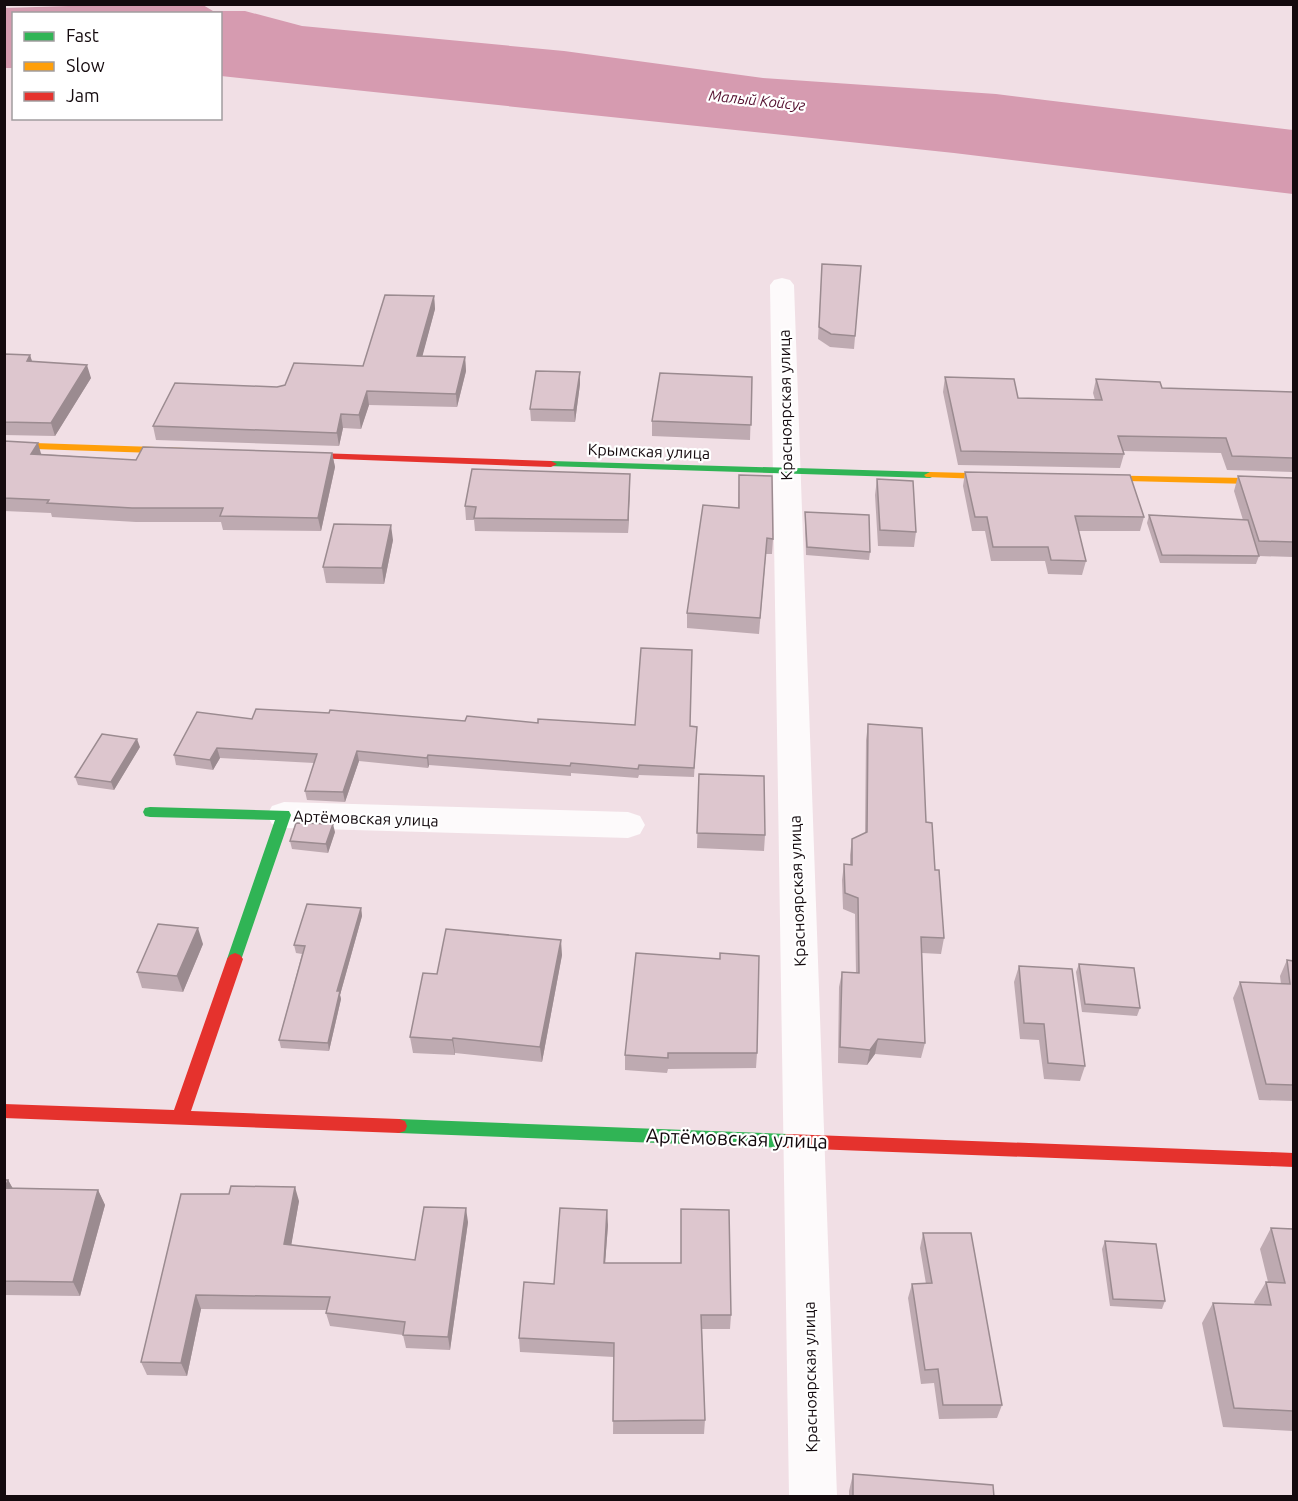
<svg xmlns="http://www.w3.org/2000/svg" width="1298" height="1501" font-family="Ubuntu,sans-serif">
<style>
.water{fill:#d69bb0}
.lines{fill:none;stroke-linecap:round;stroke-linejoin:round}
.street{fill:#fdfafb;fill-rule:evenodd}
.fast{fill:#30b455;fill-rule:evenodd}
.slow{fill:#ff9f0a;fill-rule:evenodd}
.jam{fill:#e5322d;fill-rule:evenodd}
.wall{fill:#beaab1}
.shaded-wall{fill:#9b8b90}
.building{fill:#ddc6ce;stroke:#9b8b90;stroke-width:1.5}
.labels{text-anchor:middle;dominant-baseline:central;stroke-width:4.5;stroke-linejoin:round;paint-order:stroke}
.far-water-label{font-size:15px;font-style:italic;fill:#530e2e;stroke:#fff}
.street-label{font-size:16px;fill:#140a0e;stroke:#fff}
.near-street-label{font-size:20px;fill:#140a0e;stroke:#fff}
</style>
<rect width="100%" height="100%" fill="#f1dfe5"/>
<!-- water -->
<path class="water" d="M100 5H203L213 11H245L302 26 564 51 763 78 996 94 1293 130V194L954 153 221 76 220 14H14L13 68H5V8Z"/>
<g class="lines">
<!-- street -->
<path class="street" d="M782 278 790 280 794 285 837 1496H789L770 285 774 280Z
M284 802 628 812 640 816 645 825 640 834 628 838 284 828 272 824 267 815 272 806Z"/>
<!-- fast -->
<path class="fast" d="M551 461 930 472 936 475 930 478 547 466 545 464Z
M150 807 289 811 291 815 240 963 235 965 230 963 227 959 275 820 150 817 145 816 143 812 145 808Z
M399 1119 787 1134 793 1136 795 1141 793 1146 787 1148 399 1133 393 1131 391 1126 393 1121Z"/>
<!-- slow -->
<path class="slow" d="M4 442 185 448 191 451 185 454 4 448Z
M930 472 1010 474 1016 477 1010 480 926 477 924 475Z
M1088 475 1294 479V485L1084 480V476Z"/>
<!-- jam -->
<path class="jam" d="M288 452 551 461 557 464 551 467 284 457 282 455Z
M235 953 240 955 243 959 191 1111 399 1119 405 1121 407 1126 405 1131 399 1133 4 1118V1104L174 1110 227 959 230 955Z
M787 1134 1294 1153V1167L787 1148 781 1146 779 1141 781 1136Z"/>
</g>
<!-- wall -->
<path class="wall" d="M822 264 861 266 854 349 830 347 818 339Z
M434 296 435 309 422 356 465 357 466 371 457 407 369 405 361 429 343 428 339 446 156 440 153 426 277 387 363 366Z
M4 354 30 355 32 361 91 378 55 436 4 435Z
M580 372V384L575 422 531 421 530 409Z
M752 377 750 440 652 436V421Z
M945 377 1018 398 1095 400 1093 393 1096 379 1162 388 1293 392V472L1227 470 1221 453 1123 451 1124 454 1120 468 958 465 943 392Z
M4 441 42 454 136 460 332 453 335 467 321 531 223 530 221 522H136L52 517 51 513 4 511Z
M965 472 1144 517 1140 531H1078L1086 561 1082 575 1048 574 1045 561H991L985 531H972L963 486Z
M630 474 628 533 475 531 474 520H466L465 506Z
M739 475 773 539 772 554H766L759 634 687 628V613L738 508Z
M1238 476 1293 478V557L1259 556 1256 564 1160 563 1147 523 1149 515 1243 520 1234 491Z
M877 479 916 532 914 547 878 546 875 495Z
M805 512 870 552 869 560 806 555 805 520Z
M393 540 384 584 326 583 323 567Z
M329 713 465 721 697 727 694 777 639 775 638 778 571 773V776L429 765 428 768 359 761 345 802 307 800 305 791 314 763 220 758 213 770 176 765 174 755 252 719Z
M868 724 926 822 935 870 944 938 941 954 922 953 925 1043 921 1058 875 1054 867 1065 838 1063 839 987 842 972 856 973 855 914 843 909 842 880 844 864 850 865V855L852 839 865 833 866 740Z
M140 747 114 790 78 785 75 777Z
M699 774 765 835 764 851 697 848Z
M335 832 328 853 292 849 290 841Z
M361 908 362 916 340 995 341 999 329 1051 281 1048 279 1040 302 954 296 953 294 945Z
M203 944 183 992 142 988 137 972Z
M562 955 542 1062 455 1053V1055L413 1053 410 1037 437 974Z
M720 959 757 1053 756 1068 668 1069 667 1073 625 1070V1055Z
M1287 960 1293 961V1101L1259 1100 1233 998 1240 982 1281 984 1280 976Z
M1079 964 1140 1008 1137 1016 1082 1012 1076 972Z
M1019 966 1085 1066 1080 1081 1044 1079 1039 1040 1020 1039 1014 982Z
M4 1180H8L13 1189 98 1190 105 1205 80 1296 4 1295Z
M181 1194 299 1201 291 1245 415 1260 468 1222 450 1350 406 1348 403 1335 330 1326 326 1313 327 1310 201 1309 187 1376 147 1375 141 1362Z
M681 1209 731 1315 730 1329H702L705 1420 704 1434H613L614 1357 520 1352 519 1338 554 1284 608 1225 605 1263H681Z
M1271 1228 1293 1229V1431L1223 1427 1202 1323 1213 1303 1255 1305 1254 1302 1266 1282H1268L1260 1249Z
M923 1233 1002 1405 997 1418 939 1419 934 1383 921 1384 908 1298 912 1284H926L920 1248Z
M1105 1241 1165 1301 1162 1309 1110 1306 1102 1249Z
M853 1474 994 1497H849V1491Z"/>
<!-- shaded-wall -->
<path class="shaded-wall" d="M434 296 435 309 419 369 417 356Z
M30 355 34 368 27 361Z
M465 357 466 371 457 407 456 394Z
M87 365 91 378 55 436 51 423Z
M580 372V384L575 422 574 410Z
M367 391 369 405 361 429 359 415Z
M341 414 343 428 339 446 337 433Z
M38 443 42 457 31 454Z
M332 453 335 467 321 531 318 518Z
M630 474V488L628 533V520Z
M391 525 393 540 384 584 382 568Z
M137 739 140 747 114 790 111 782Z
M217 748 220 758 213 770 210 760Z
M357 751 359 761 345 802 343 792Z
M428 755 429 765 428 768 427 758Z
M333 824 335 832 328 853 326 844Z
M361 908 362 916 340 995 341 999 329 1051 328 1043 337 991Z
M198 928 203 944 183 992 177 976Z
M561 940 562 955 542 1062 540 1047Z
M453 1038 455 1053V1055L452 1040Z
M878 1039 875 1054 867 1065 870 1050Z
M8 1180 16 1194 5 1188Z
M295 1187 299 1201 289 1258 284 1244Z
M98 1190 105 1205 80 1296 73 1282Z
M466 1208 468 1222 450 1350 448 1337Z
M607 1210 608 1225 604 1278V1263Z
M196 1295 201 1309 187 1376 181 1363Z"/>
<!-- building -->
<path class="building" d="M822 264 861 266 855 336 831 334 819 327Z
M385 295 434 296 417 356 465 357 456 394 367 391 359 415 341 414 337 433 153 426 175 383 277 387 285 385 294 363 363 366Z
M4 354 30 355 27 361 87 365 51 423 4 422Z
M536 371 580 372 574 410 530 409Z
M660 373 752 377 751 425 652 421Z
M945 377 1014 379 1018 398 1102 400 1096 379 1160 382 1162 388 1293 392V458L1232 456 1226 438 1118 436 1124 454 961 451Z
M4 441 38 443 31 454 136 460 143 447 332 453 318 518 220 516 223 508H132L47 503 49 500 4 498Z
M472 469 630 474 628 520 474 518 476 507 465 506Z
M965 472 1130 475 1144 517 1075 516 1086 561 1051 560 1048 547H993L987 517H975Z
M739 475 772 476 773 539 767 538 760 618 687 613 703 505 739 508Z
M1238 476 1293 478V542L1259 541Z
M877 479 913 481 916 532 880 530Z
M805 512 869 515 870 552 807 547Z
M1149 515 1248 520 1259 556 1162 555Z
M334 524 391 525 382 568 323 567Z
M641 648 692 650 690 726 697 727 694 768 639 765 638 769 571 763 570 766 428 755 427 758 357 751 343 792 305 791 317 754 217 748 210 760 174 755 197 712 252 719 256 709 329 713 330 710 465 721 467 716 538 723V719L635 725Z
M868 724 922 728 926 822 932 823 935 870H939L944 938 921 937 925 1043 878 1039 870 1050 840 1047 842 972 859 973 858 898 845 893 844 864 852 865V839L867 832Z
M102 734 137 739 111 782 75 777Z
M699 774 764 776 765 835 697 833Z
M296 823 333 824 326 844 290 841Z
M307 904 361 908 337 991H340L328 1043 279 1040 305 946 294 945Z
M158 924 198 928 177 976 137 972Z
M446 929 561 940 540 1047 453 1038 452 1040 410 1037 423 973 437 974Z
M636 953 720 959V953L759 956 757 1053H668V1058L625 1055Z
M1287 960 1293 961V1085L1266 1084 1240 982 1290 984Z
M1079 964 1134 968 1140 1008 1085 1004Z
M1019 966 1072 969 1085 1066 1048 1063 1044 1024 1024 1023Z
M4 1180H8L5 1188 98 1190 73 1282 4 1281Z
M231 1186 295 1187 284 1244 415 1260 424 1207 466 1208 448 1337 403 1335 405 1322 326 1313 330 1297 196 1295 181 1363 141 1362 181 1194H229Z
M560 1208 607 1210 604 1263H681V1209L729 1210 731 1315H701L705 1420 613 1421 614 1343 519 1338 524 1282 554 1284Z
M1271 1228 1293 1229V1411L1234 1408 1213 1303 1271 1305 1266 1282 1285 1283Z
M923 1233H971L1002 1405H943L938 1369 925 1370 912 1284 932 1283Z
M1105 1241 1156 1244 1165 1301 1113 1299Z
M853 1474 993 1485 994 1497H853Z"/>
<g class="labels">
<!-- far-water labels -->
<g class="far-water-label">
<text transform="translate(757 100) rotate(6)">Малый Койсуг</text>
</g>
<!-- street labels -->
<g class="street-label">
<text transform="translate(785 405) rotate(-91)">Красноярская улица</text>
<text transform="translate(649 451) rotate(2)">Крымская улица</text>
<text transform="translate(366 818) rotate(2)">Артёмовская улица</text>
<text transform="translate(797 891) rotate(-92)">Красноярская улица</text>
<text transform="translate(810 1377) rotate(-91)">Красноярская улица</text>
</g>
<!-- near-street labels -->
<g class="near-street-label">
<text transform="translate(737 1138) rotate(2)">Артёмовская улица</text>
</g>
</g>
<!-- border -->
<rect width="1298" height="1501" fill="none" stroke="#140a0e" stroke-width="12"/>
<!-- legend -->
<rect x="12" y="12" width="210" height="108" fill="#ffffff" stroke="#a19d9f" stroke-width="1.5"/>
<rect x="24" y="32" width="30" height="9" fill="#30b455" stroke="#a19d9f" stroke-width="1.5"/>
<text x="66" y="42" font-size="18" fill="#140a0e">Fast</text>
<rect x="24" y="62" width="30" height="9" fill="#ff9f0a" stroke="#a19d9f" stroke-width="1.5"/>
<text x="66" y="72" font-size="18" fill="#140a0e">Slow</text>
<rect x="24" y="92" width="30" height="9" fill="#e5322d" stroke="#a19d9f" stroke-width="1.5"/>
<text x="66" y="102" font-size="18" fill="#140a0e">Jam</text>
</svg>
